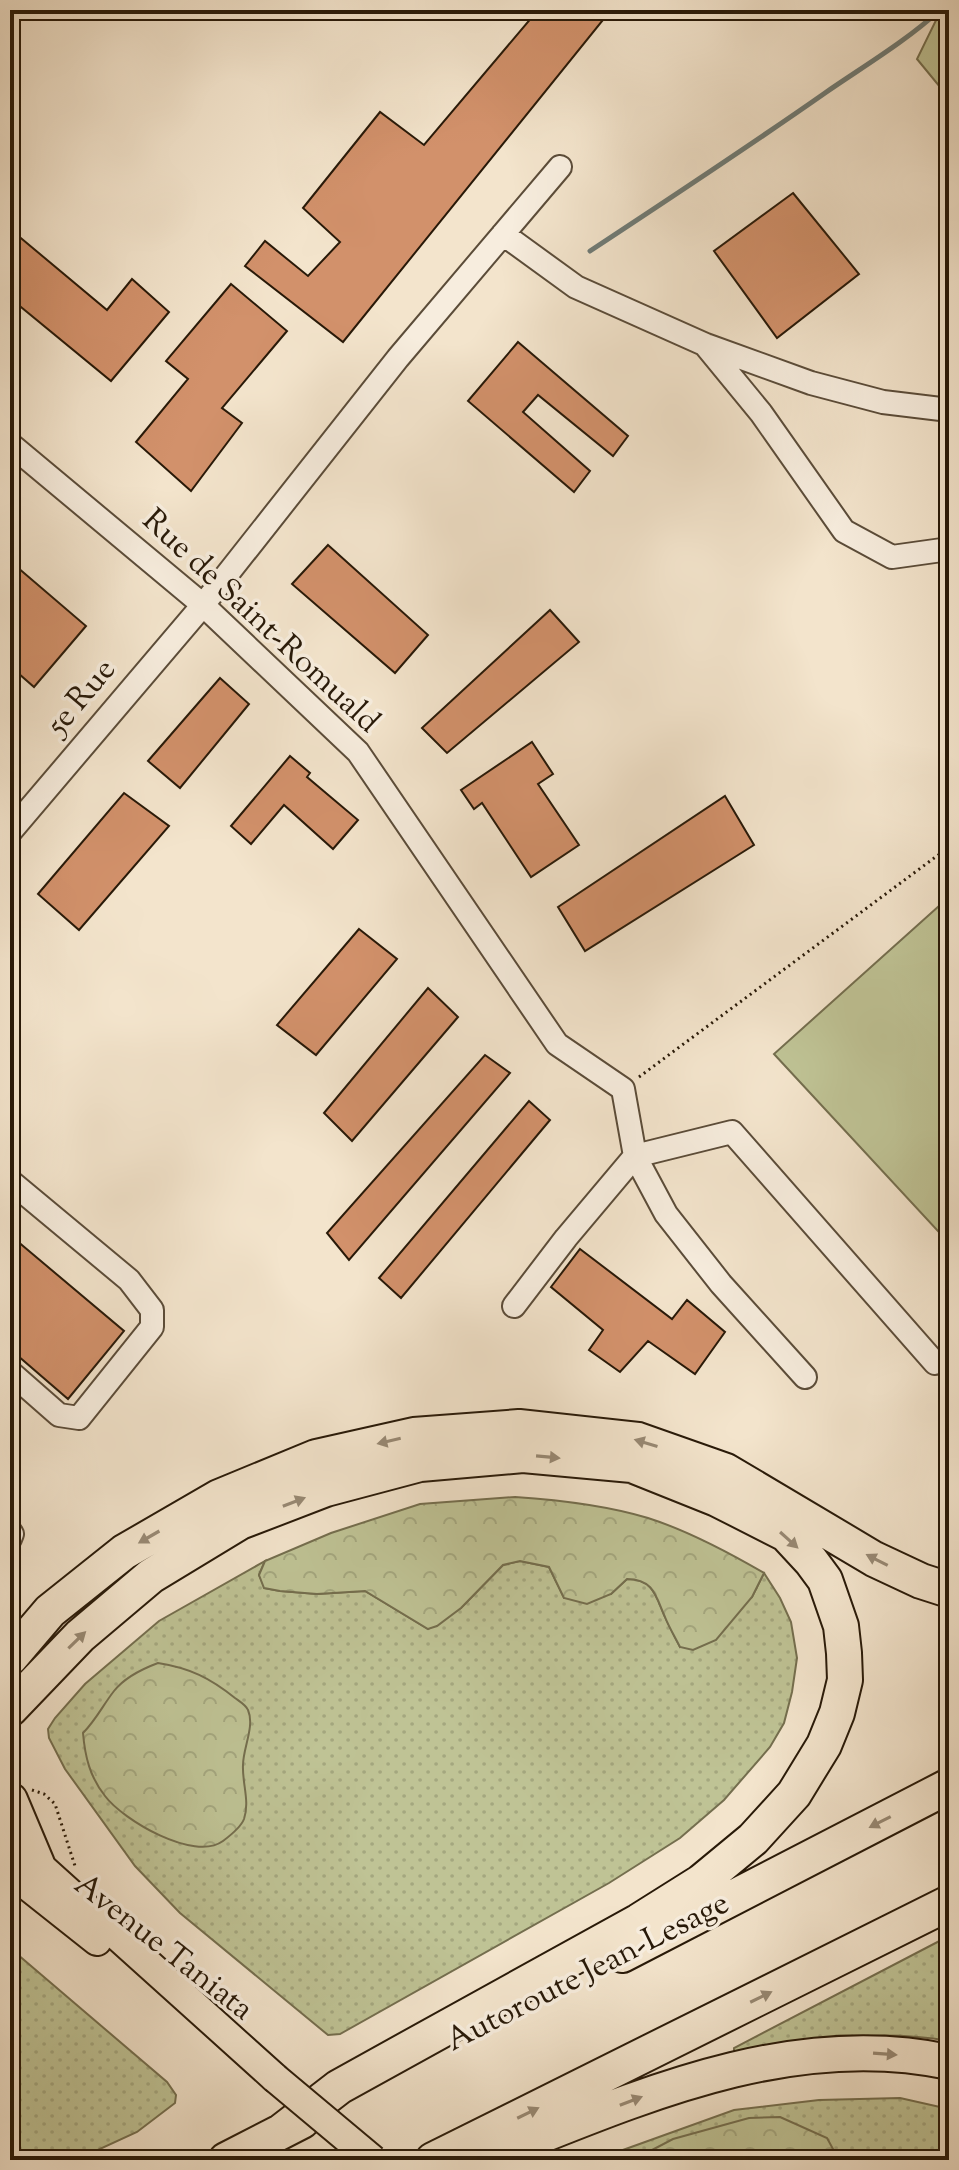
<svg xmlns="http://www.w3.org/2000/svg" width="959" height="2170" font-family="'Sorts Mill Goudy',serif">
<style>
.grass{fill:url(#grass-dots);stroke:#746e4e;stroke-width:2}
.forest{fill:url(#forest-crowns);stroke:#746e4e;stroke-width:2}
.park{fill:#bfc395;stroke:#746e4e;stroke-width:2}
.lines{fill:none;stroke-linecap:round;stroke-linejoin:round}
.stream{stroke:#6f7b76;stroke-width:5}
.building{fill:#d2916b;stroke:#281908;stroke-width:2}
.minor-casing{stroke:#5b4c39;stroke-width:26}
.major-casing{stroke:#281908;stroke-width:32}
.highway-casing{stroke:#281908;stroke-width:38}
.path{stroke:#281908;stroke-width:3;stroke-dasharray:2 4;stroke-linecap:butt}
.minor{stroke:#f7edde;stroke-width:22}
.major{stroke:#f3e4cc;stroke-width:28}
.highway{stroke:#f3e4cc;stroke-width:34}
.major-bridge-casing{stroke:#281908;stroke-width:32;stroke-linecap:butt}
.major-bridge{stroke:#f3e4cc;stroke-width:28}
.oneway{fill:#988974}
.labels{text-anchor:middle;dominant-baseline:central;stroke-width:7;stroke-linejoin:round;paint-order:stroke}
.street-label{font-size:32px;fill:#281908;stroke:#f7edde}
</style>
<defs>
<pattern id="grass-dots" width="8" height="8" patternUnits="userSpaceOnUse" patternTransform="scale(2)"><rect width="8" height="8" fill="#bfc395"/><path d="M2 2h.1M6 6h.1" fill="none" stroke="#a4a77f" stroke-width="1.8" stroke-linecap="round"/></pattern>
<pattern id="forest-crowns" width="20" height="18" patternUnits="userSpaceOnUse" patternTransform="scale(2)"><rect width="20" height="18" fill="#bfc395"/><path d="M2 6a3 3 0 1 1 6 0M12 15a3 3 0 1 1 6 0" fill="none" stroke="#a4a77f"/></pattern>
</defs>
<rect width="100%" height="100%" fill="#f3e4cc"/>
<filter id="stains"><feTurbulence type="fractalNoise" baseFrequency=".0025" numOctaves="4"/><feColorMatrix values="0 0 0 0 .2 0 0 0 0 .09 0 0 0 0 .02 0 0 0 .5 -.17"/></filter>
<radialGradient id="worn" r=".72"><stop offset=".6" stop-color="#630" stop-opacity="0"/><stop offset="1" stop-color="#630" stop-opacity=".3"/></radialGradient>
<!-- grass -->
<path class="grass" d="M265 1561 259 1575 265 1588 280 1591 317 1594 365 1591 428 1629 461 1608 503 1565 520 1561 549 1567 564 1598 611 1594 627 1579C654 1579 656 1597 665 1617 669 1627 675 1637 680 1647L752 1597 764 1573 780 1598 791 1622 797 1658 792 1692 784 1723 770 1747 724 1800 680 1838 609 1883 340 2034 328 2035 180 1913 135 1866 65 1769 49 1738 48 1729 55 1718 85 1684 159 1621Z
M949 1936V2041C876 2028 812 2040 740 2053L734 2051V2048Z
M10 1948 167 2082 176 2095 175 2103 137 2132 76 2160H10Z
M900 2098 949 2109V2160H595L734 2110 819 2100Z"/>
<!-- forest -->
<path class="forest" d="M515 1497C560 1500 605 1505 648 1518 689 1531 728 1552 764 1573L752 1597 716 1640 693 1650 680 1647C675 1637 669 1627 665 1617 656 1597 654 1579 627 1579L611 1594 587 1604 564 1598 549 1567 520 1561 503 1565 461 1608 437 1626 428 1629 365 1591 317 1594 280 1591 264 1588 259 1575 265 1561 331 1533 420 1504Z
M158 1663C190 1668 210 1678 235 1698 239 1701 246 1705 248 1710 255 1726 243 1748 243 1765 242 1783 250 1801 244 1819 241 1827 231 1835 223 1841 194 1862 123 1820 105 1796 90 1777 85 1757 83 1733 96 1720 103 1705 114 1691 125 1677 142 1669 158 1663Z
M780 2117 827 2138 839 2160H633L673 2139 749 2118Z"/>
<!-- park -->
<path class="park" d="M941 10H949V98L917 59Z
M949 897V1243L774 1054Z"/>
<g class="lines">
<!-- stream -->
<path class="stream" d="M590 251C669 199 748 147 825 93 864 66 905 42 940 10"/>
</g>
<!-- building -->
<path class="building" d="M538 10H611L343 342 245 266 265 241 308 276 340 242 303 208 380 112 424 145Z
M793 193 859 274 777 338 714 251Z
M10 229 107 310 132 279 169 312 111 381 10 298Z
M231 284 287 331 222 408 242 423 191 491 136 442 188 379 166 361Z
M518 342 628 436 613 456 538 395 523 412 590 471 574 492 468 401Z
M328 545 428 635 395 673 292 584Z
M10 561 86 626 34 687 10 666Z
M550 610 579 642 447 753 422 728Z
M220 678 249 704 180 788 148 761Z
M532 742 553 774 538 784 579 845 531 877 482 803 474 809 461 790Z
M290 756 310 773 307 777 358 820 333 849 284 805 251 844 231 826Z
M124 793 169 826 79 930 38 894Z
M725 796 754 845 585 951 558 907Z
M359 929 397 959 316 1055 277 1025Z
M428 988 458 1017 352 1141 324 1113Z
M485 1055 510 1073 349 1260 327 1233Z
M529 1101 550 1120 401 1298 379 1278Z
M10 1235 124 1331 68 1399 10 1349Z
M580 1249 672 1319 687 1300 725 1332 695 1374 648 1341 620 1372 589 1350 603 1330 551 1287Z"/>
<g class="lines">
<!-- minor casing -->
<g class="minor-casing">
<path id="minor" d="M503 234 576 287 706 345 811 383 883 402 949 410
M706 346 761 413 844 531 892 557 949 549
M10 444 203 605 358 752 557 1044 623 1089 635 1156 666 1214 721 1284 805 1377
M10 832 203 605 398 358 560 167
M10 1181 129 1280 152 1310V1327L79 1418 59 1415 10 1372
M514 1306 566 1238 635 1156 732 1132 935 1363
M10 1531 12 1534 10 1539"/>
</g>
<!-- major casing -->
<g class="major-casing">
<path id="major" d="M23 1851 275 2078
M10 1872 97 1941"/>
</g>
<!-- highway casing -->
<g class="highway-casing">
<path id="highway" d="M10 1658 50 1611 124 1552 219 1497 316 1457 414 1435 519 1427 638 1440 726 1471 874 1559 921 1581 949 1590
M10 1709 80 1636 151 1576 240 1522 326 1489 420 1464 523 1455 632 1465 717 1499 786 1534 811 1561 825 1580 841 1626 844 1653 845 1680 837 1713 824 1745 794 1794 753 1839 701 1882 639 1921 339 2087 282 2131
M10 1800 37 1864
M622 1955 949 1786
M226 2160 302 2121
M433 2160 949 1903
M480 2160C628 2102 786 2027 949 2062"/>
</g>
<!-- path -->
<path class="path" d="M639 1077 949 847
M32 1790 44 1794 55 1804 75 1866"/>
<!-- minor -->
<use href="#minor" class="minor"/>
<!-- major -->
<use href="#major" class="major"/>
<!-- highway -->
<use href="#highway" class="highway"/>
<!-- major-bridge casing -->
<g class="major-bridge-casing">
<path id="major-bridge" d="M275 2078 373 2160"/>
</g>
<!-- major-bridge -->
<use href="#major-bridge" class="major-bridge"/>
</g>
<!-- one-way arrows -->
<defs><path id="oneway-solid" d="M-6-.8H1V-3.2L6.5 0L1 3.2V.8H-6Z" transform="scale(2)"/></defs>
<g class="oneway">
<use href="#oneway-solid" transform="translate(389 1441) rotate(167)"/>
<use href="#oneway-solid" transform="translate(646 1443) rotate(-163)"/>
<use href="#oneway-solid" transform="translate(548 1457) rotate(5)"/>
<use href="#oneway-solid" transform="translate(294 1502) rotate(-21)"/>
<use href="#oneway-solid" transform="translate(149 1537) rotate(150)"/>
<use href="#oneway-solid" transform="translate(789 1540) rotate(42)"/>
<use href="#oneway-solid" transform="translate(877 1560) rotate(-153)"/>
<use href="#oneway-solid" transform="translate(77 1640) rotate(-44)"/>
<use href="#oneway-solid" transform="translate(880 1822) rotate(153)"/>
<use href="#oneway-solid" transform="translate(761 1997) rotate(-26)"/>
<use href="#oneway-solid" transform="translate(885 2054) rotate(4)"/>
<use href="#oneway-solid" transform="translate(631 2101) rotate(-21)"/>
<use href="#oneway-solid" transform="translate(528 2113) rotate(-26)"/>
</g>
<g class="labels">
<!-- street labels -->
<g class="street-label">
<text transform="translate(260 622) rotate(43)">Rue de Saint-Romuald</text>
<text transform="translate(82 698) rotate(-50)">5e Rue</text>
<text transform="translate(163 1948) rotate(38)">Avenue Taniata</text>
<text transform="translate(588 1973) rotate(-27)">Autoroute Jean-Lesage</text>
</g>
</g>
<!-- margin -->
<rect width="959" height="2170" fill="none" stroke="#f3e4cc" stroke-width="40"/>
<rect x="12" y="12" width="935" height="2146" fill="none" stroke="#281908" stroke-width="4"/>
<rect x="20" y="20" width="919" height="2130" fill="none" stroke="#281908" stroke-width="2"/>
<rect width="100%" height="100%" filter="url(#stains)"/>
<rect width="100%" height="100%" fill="url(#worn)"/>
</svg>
